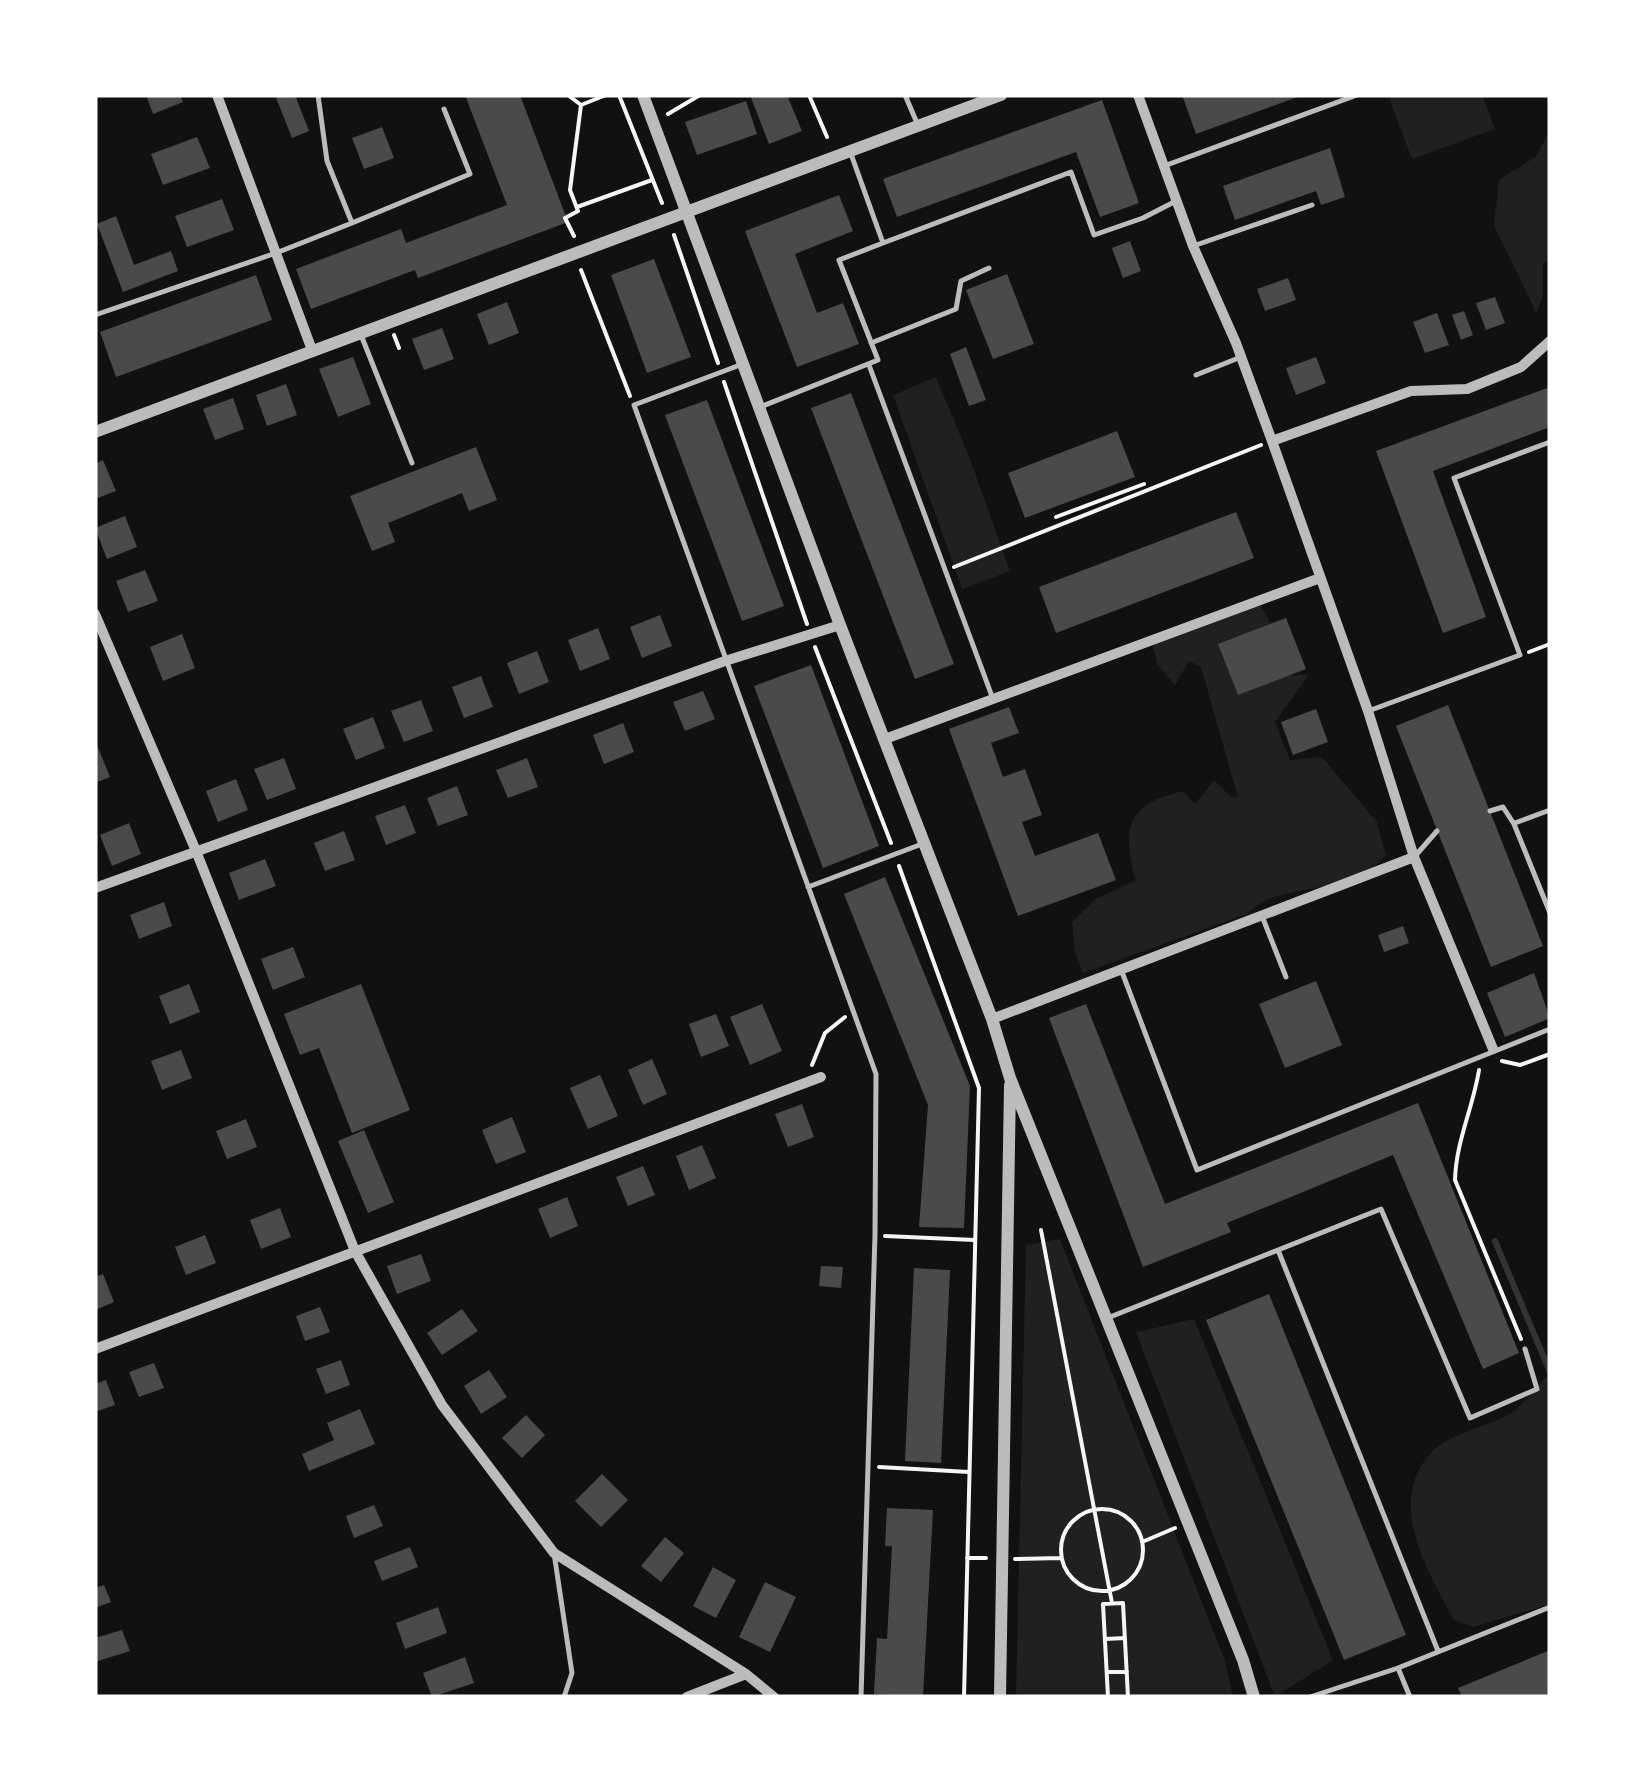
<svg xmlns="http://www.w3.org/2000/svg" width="1645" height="1792" font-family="'Roboto Serif',serif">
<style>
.green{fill:#202020}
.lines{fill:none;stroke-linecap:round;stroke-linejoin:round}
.stream{stroke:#333;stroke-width:6}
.building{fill:#4a4a4a}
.path{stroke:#f5f5f5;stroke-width:4}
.service{stroke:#bcbcbc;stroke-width:5}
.minor{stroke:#bcbcbc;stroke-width:10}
.tertiary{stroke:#bcbcbc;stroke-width:12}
</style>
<rect width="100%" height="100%" fill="#111"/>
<!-- green -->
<path class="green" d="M1396 95H1482L1495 129 1412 159 1389 98Z
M1550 132V258L1543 263V295L1537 314 1494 226 1499 180 1535 157Z
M936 377 970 459 1010 571 962 589 893 395Z
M1259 604C1276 625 1275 650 1284 675H1309L1275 722 1290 760 1322 757 1377 822 1386 855C1359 889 1304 885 1267 900 1260 902 1253 909 1247 914L1083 973 1075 952 1072 922 1096 899 1136 880C1121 828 1127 804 1183 791L1195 804 1214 780 1231 797H1238L1201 667 1189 661 1175 685 1158 665 1152 643Z
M1060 1239 1225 1661 1233 1697H1016L1026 1245Z
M1194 1319 1333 1660 1275 1697 1136 1332Z
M1550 1372V1604L1473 1627 1454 1620C1427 1571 1383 1497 1435 1449 1453 1433 1485 1427 1506 1416 1523 1407 1537 1386 1550 1372Z"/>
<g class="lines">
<!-- stream -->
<path class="stream" d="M1495 1241 1550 1372"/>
</g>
<!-- building -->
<path class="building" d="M146 95H180L183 102 153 114Z
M275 95H295L309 131 292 138Z
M465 95H520L568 222 418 278 415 270 311 309 296 269 401 229 406 243 507 205Z
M750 95H787L802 131 769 144Z
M1182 95H1303L1196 134Z
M1102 100 1139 203 1100 217 1076 152 897 217 883 179Z
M746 101 757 134 697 155 685 122Z
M382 127 394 158 364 169 352 138Z
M197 137 210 168 163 185 151 154Z
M1330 148 1345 197 1321 205 1316 191 1235 220 1223 186Z
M839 195 853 231 795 254 817 313 843 303 859 344 797 367 745 231Z
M222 199 234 230 187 247 175 216Z
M116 216 134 265 171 251 178 271 123 292 97 224Z
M1130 241 1141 271 1123 278 1112 248Z
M654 259 691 357 647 373 611 275Z
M1007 274 1034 344 993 359 966 290Z
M256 275 272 320 116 377 100 332Z
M1288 278 1296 300 1265 311 1257 289Z
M1495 297 1505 323 1486 330 1476 303Z
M507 302 519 333 489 345 477 314Z
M1464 311 1473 335 1461 340 1452 315Z
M1437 313 1449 345 1425 353 1413 322Z
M442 328 454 359 424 370 412 339Z
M966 347 986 400 969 406 950 354Z
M353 357 371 404 338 417 319 369Z
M1316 357 1326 383 1296 395 1286 368Z
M286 384 297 415 267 426 256 395Z
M1550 387V427L1433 471 1486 617 1443 633 1376 451Z
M851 393 954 664 915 679 811 408Z
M233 398 244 429 215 440 203 409Z
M707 400 784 606 742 621 665 415Z
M1117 431 1135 477 1025 518 1008 473Z
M476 447 497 500 469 511 462 493 388 523 395 542 372 551 350 496Z
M103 460 116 491 95 499V464Z
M1236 512 1254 558 1056 633 1039 587Z
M125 516 137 547 107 559 95 528Z
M145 570 158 601 128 612 116 581Z
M660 615 672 646 642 658 630 627Z
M1286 618 1306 669 1238 695 1218 644Z
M598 628 610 659 580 671 568 640Z
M182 634 195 668 163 681 150 647Z
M537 651 549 682 519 694 507 663Z
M811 665 879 846 823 868 754 686Z
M481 676 493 707 464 718 452 687Z
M703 691 715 719 685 731 673 702Z
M421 700 433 731 404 742 391 711Z
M1448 705 1543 946 1491 967 1396 726Z
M1009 707 1019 733 991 743 1003 777 1025 769 1042 815 1022 822 1035 856 1098 833 1116 880 1018 916 949 729Z
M1316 709 1328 742 1293 755 1281 722Z
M373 717 385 748 356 760 343 729Z
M623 723 634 752 604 764 593 735Z
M95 740 110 777 95 783Z
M284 758 296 789 267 800 254 769Z
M527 758 538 787 508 798 496 770Z
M236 779 248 810 218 822 206 791Z
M457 786 468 815 438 826 427 798Z
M405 805 416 833 386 845 375 816Z
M129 823 141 854 112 866 100 835Z
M344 831 355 860 325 871 314 843Z
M265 859 276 886 239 900 229 873Z
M885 877 970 1086 964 1228 919 1227 928 1105 844 894Z
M164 902 172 926 139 939 130 915Z
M1403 926 1409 943 1384 952 1378 935Z
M293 947 305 977 273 990 261 959Z
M1534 973 1550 1018 1505 1037 1487 993Z
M1316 981 1342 1045 1285 1068 1259 1004Z
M189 984 200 1012 170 1024 159 996Z
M361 984 410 1110 352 1133 319 1048 300 1055 284 1014Z
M762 1004 782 1051 750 1065 730 1017Z
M1086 1004 1165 1204 1418 1103 1519 1353 1483 1369 1393 1155 1227 1223 1231 1232 1143 1267 1049 1018Z
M716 1014 729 1046 701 1057 689 1024Z
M181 1050 192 1078 162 1090 151 1061Z
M652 1059 667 1094 643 1105 628 1070Z
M600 1075 618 1116 588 1129 570 1088Z
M802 1104 814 1137 788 1147 775 1114Z
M512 1117 526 1152 496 1164 482 1130Z
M246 1119 257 1147 227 1159 216 1131Z
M364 1130 394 1202 368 1213 338 1141Z
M702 1145 716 1178 689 1190 676 1156Z
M643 1166 655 1195 628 1206 616 1177Z
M567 1197 578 1226 550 1238 538 1209Z
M280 1208 291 1237 261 1249 250 1220Z
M205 1235 216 1263 186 1275 175 1247Z
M421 1254 431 1281 397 1294 387 1266Z
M821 1266 843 1267 841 1288 819 1286Z
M914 1268 950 1270 941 1463 905 1461Z
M103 1274 114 1302 95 1310V1277Z
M1269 1294 1406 1635 1344 1660 1206 1320Z
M320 1307 330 1332 305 1341 296 1316Z
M462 1309 478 1331 442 1355 427 1333Z
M341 1360 350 1385 326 1394 316 1369Z
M154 1363 164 1388 139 1397 129 1372Z
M489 1370 507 1397 481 1414 464 1386Z
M106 1380 115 1405 95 1412V1384Z
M360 1409 375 1444 309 1471 302 1454 334 1440 327 1423Z
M526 1415 545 1435 522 1458 502 1438Z
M602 1474 628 1500 601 1527 575 1501Z
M374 1505 383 1526 354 1538 346 1516Z
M887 1508 933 1510 923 1697 874 1694 877 1638 887 1639 892 1546H885Z
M665 1537 684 1553 661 1582 641 1566Z
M410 1547 418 1567 382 1581 374 1561Z
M713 1567 736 1580 716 1618 693 1606Z
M765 1582 796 1597 770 1652 739 1637Z
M104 1585 111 1602 95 1608V1588Z
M438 1607 447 1633 405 1649 396 1623Z
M122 1630 130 1651 95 1662V1638Z
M1550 1650V1697H1462L1458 1688Z
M465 1657 474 1683 432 1697 423 1673Z"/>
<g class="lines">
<!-- path -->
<path class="path" d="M568 95 581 105
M619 95 662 203
M809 95 827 137
M668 114 700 95
M577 207 652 180
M674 235 718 363
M574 236 565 218 578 211 570 190 581 105 606 95
M581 270 630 396
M394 335 399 348
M724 382 807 624
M1056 517 1144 484
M954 567 1261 445
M815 647 891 843
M1529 652 1550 644
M899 866 979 1088 964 1697
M1502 1061 1520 1065 1550 1054
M812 1065 825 1033 845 1017
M1479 1070C1473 1108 1456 1141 1455 1180L1521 1339
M1041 1230 1112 1603
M885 1236 975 1240
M879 1467 969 1472
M1061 1550a41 41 0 1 1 82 0a41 41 0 1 1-82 0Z
M1142 1542 1175 1528
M967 1558H986
M1015 1559 1061 1558
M1105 1639 1125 1638
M1107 1672H1127
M1108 1697 1103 1604 1123 1603 1128 1697"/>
<!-- service -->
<path class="service" d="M905 95 917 123
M851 154 883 243 1071 172 1094 235 1143 218 1176 201
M1164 166 1357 95
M352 223 470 174 444 109
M1196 245 1312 205
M95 315 276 253 352 223 327 161 318 95
M361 335 412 463
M871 343 956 309 961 281 989 268
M740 365 634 405 876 1074 875 1235 861 1697
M869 365 993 699
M1196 375 1241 357
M760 407 878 360 839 260 883 243
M1371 710 1520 655 1454 478 1550 442
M1490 811 1503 807 1514 824 1550 913
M1515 823 1550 810
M1416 855 1437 831
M808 887 922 844
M1262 916 1286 977
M1122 972 1197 1170 1550 1029
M1278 1250 1381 1209 1470 1418 1537 1389 1525 1349
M1110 1317 1278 1250 1438 1651
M554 1553 572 1673 564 1697
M1398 1668 1550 1607
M1310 1697 1398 1668 1410 1697"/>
<!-- minor -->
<path class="minor" d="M217 95 312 350
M1138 95 1193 246 1236 343 1272 441 1368 711 1414 857 1493 1049
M1272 441 1411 391 1467 389 1521 367 1550 341
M95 614 196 851 355 1251 442 1405 554 1553 746 1674 774 1697
M885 739 1320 578
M95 888 725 661 840 625
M992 1019 1414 857
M95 1349 821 1077
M687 1697 746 1674"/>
<!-- tertiary -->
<path class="tertiary" d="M643 95 840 625 992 1019 1010 1078 1243 1660 1254 1697
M95 432 1001 95
M1000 1697 1010 1085"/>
</g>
<!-- border -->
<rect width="1645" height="1792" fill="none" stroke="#ffffff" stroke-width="195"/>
</svg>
